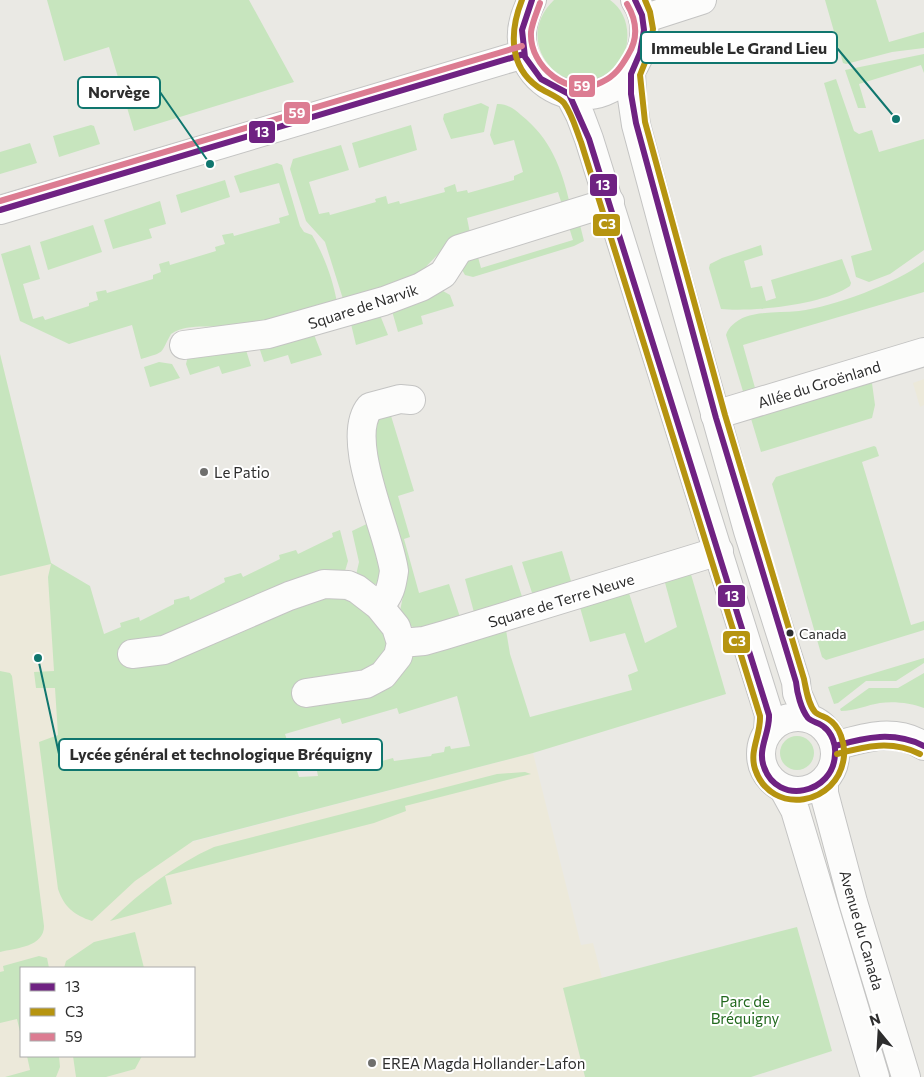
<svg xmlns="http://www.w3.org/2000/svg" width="924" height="1077" font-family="Commissioner,sans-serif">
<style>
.education{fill:#ece9da;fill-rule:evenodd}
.green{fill:#c7e5be;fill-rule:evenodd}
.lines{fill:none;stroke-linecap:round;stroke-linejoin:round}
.street-casing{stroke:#c4c4c3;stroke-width:30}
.secondary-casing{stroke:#c4c4c3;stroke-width:30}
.street{stroke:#fcfcfb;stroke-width:28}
.secondary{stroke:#fcfcfb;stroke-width:28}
.bus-1-casing{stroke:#fff;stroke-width:10}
.bus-2-casing{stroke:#fff;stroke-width:10}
.bus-3-casing{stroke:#fff;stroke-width:10}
.bus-1{stroke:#6f2282;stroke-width:6}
.bus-2{stroke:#b69410;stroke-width:6}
.bus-3{stroke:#dc7c92;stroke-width:6}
.poi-dot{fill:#6f6f6d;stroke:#fff;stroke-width:2}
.bus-dot{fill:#2d2d2d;stroke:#fff;stroke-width:2}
.labels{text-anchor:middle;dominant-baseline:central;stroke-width:4;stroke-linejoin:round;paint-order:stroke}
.bus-label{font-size:14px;fill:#2d2d2d;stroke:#fff;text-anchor:start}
.street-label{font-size:15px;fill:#2d2d2d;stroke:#fff}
.poi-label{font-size:15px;fill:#2d2d2d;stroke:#fff;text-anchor:start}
.park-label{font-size:15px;fill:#22691e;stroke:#fff}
.leader{fill:none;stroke:#0f766e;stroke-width:2}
.callout-dot{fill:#0f766e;stroke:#fff;stroke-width:2}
.callout{fill:#fff;stroke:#0f766e;stroke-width:2}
.callout-label{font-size:16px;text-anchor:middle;font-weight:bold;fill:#2d2d2d}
.line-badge{stroke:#fff;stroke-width:2}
.badge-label{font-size:14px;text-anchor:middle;font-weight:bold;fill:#fff}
</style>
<rect width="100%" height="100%" fill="#eae9e4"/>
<!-- education -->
<path class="education" d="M0 354 51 563 130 858 533 753 581 945 593 943 602 978 564 988 585 1077H0ZM21 968H194V1056H21Z
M924 379V405L920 407 913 383Z"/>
<!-- green -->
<path class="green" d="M47 0H249L294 82 134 131 109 47 64 61Z
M554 0H610C623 9 629 25 627 41 627 51 621 61 614 68 571 110 507 45 554 0Z
M825 0H876L889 42 924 32V48L892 52 846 64 843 63Z
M924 54V73L921 65 859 84 866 108H858L845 70Z
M836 79 854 131 859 134 872 130 879 152 924 139V250L890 274 869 282 856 277 851 256 872 250 824 83Z
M481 103 489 107 484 132 451 139 443 119 444 114Z
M497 104C505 103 515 109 521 115 551 139 561 167 570 204L563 208 558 192 467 218 470 233 444 248 416 277 343 299 325 242 306 221 290 169 293 159 341 145 349 170 309 182 319 214 329 212 330 215 376 202 375 199 386 196 388 204 399 201 400 204 445 192 444 188 455 184 457 192 467 190 468 193 514 180V176L523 172 514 140 494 145 490 135Z
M91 125 94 126 100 144 59 157 53 136Z
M411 125 417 150 359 168 352 143Z
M30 143 37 163 0 174V152Z
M277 163 282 165 300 226 304 232 312 235C324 255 333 280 337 302 305 315 270 322 235 326 215 329 189 322 171 334 159 355 167 351 141 359L132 325 69 344 20 321 1 254 30 245 40 279 23 284 33 319 43 316 45 320 89 306V303L98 300 96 292 106 290 107 293 153 279V275L161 272 159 264 169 261 170 265 216 251 215 247 225 244 222 235 233 233 234 236 280 223 279 218 289 215 279 183 240 193 234 176Z
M225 180 230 197 181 213 176 195Z
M160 201 166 224 149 229 152 238 113 249 104 220Z
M579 221 584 241 574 246 473 277 465 275 461 268 476 250 481 268 573 240 568 224Z
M93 225 102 252 48 270 40 242Z
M761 245 763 255 744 261 751 288 762 286 766 301 776 298 771 280 842 259 851 283 850 286C823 305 753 312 721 309L709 268 710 264 722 258Z
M924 262V292L743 345 757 395 745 398 726 335C728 327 737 320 745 317 762 311 781 313 799 311 833 307 897 283 924 262Z
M443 291 450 295 454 306 421 316 423 324 398 332 392 311 411 301Z
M380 315 388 335 356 345 351 324Z
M313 332 322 355 291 364 288 355 264 362 259 347Z
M246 350 251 366 222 374 219 366 190 375 186 364 188 356Z
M0 354 51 563 90 586 104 634 121 627 120 623 139 617 140 621 174 604V600L189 596 190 600 225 582 224 578 241 573 243 577 280 559 279 555 296 550 298 554 333 537 332 533 340 530 348 561 345 571 344 594 424 649 505 624 510 654 530 717 632 690 628 675 638 671 625 633 590 642 579 604 628 590 645 643 677 627 664 579 690 571 726 694 533 753 193 841 135 881 92 921C74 915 64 907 58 889L39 742 58 735 55 688H36L34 672 54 671 48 577 51 564 0 576ZM457 696 470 746 451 749 450 746 445 747 444 752 432 754 431 756 394 761 393 758 371 764 372 767 337 771 336 767 317 771 318 776 299 777 285 734 340 718 342 724 397 708 399 714Z
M159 362 172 364 180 378 150 387 144 367Z
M871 376 875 405 872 418 761 452 749 412Z
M388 406 414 491 398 496 410 537 404 539 419 593 449 584 461 620C451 623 417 632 409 625 405 622 403 615 400 611L404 591 391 537 370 413Z
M874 446 876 447 879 456 862 462 911 625 924 621V630L826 660 822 657 772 484 776 477 782 475Z
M375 520 382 581 370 587 356 575 359 562 352 531Z
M562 551 571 581 568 587 534 599 522 562Z
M512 565 524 603 475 616 465 579Z
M924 658V663L896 681H866L838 703 834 704 828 687Z
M0 671 10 673 12 676 44 926C44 947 16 948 0 952Z
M924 673V708C911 703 894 701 880 703 867 705 855 711 841 711L840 709 869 688H898Z
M780 753a17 17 0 1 1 34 0a17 17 0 1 1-34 0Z
M525 772 531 774 405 806 406 811 374 823 165 876 172 904 110 921C142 891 174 865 214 847L497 774Z
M797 927 832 1051 751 1077H585L563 988Z
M135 932 144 968H64L66 961 94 942Z
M39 956 47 958 49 968H21V1036L17 1019 0 1023V972L4 971 3 966Z
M27 1056H59L60 1067 56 1077H5L30 1070Z
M73 1056H142L135 1069 106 1077H76Z"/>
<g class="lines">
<!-- street casing -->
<g class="street-casing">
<path id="street" d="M184 345 268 334 384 301 421 287 443 274 459 249 610 202
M715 415 924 352
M379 606C390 596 392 585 394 571 389 531 343 439 370 407L400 399 411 400
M401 643 424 641 445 635 719 551
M132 654 164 650 289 596 324 584 348 585 357 589 379 606 396 627 401 643 398 656 383 675 366 684 306 693
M835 746C866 737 895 728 924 746"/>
</g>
<!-- secondary casing -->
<g class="secondary-casing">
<path id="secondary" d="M532 0C486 87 610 137 641 51 647 33 645 15 635 0
M643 19 702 0
M631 72 632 98 636 125 667 241 748 531 796 682 797 693 808 718
M569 94 580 115 589 139 769 715 768 731
M0 210 524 54
M761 754a37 37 0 1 1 74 0a37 37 0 1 1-74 0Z
M824 782V793L853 902 906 1077
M784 790 795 810 875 1077"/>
</g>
<!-- street -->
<use href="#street" class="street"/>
<!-- secondary -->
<use href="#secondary" class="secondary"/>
<!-- bus-1 casing -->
<g class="bus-1-casing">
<path id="bus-1" d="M532 0 522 30 525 57 541 79 569 94 589 139 769 715C770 733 757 749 764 767 777 806 834 794 835 754 836 745 832 733 824 727 820 723 812 722 808 718 801 709 797 693 796 682L716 418 636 123 631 94V74L640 53 644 30 642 15 635 0
M0 210 524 54
M835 746C866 737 894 731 924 746"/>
</g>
<!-- bus-2 casing -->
<g class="bus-2-casing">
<path id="bus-2" d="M522 0C510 30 508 66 538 87 545 92 559 97 564 103 572 114 576 129 581 142L760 716C761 735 749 750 755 769 771 817 839 806 844 756 845 744 840 726 828 719 825 717 818 715 815 712 808 704 806 689 804 679L725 415 645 122 640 75 648 55 653 29 650 12 645 0
M837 754C866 746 892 740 920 754"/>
</g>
<!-- bus-3 casing -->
<g class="bus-3-casing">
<path id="bus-3" d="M540 3C537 12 532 23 531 32 529 67 569 99 602 82 615 76 621 67 628 55 638 39 637 21 627 4
M0 201 522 46"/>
</g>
<!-- bus-1 -->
<use href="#bus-1" class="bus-1"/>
<!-- bus-2 -->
<use href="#bus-2" class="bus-2"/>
<!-- bus-3 -->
<use href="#bus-3" class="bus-3"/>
</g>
<!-- markers -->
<g class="poi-dot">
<circle cx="204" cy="472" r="5"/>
<circle cx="372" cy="1063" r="5"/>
</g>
<circle class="bus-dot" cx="790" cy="633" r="4.5"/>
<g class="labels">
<!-- bus labels -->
<g class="bus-label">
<text x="799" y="633">Canada</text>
</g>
<!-- street labels -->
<g class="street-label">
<text transform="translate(363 306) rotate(-18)">Square de Narvik</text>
<text transform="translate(819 384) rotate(-17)">Allée du Groënland</text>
<text transform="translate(561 600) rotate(-17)">Square de Terre Neuve</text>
<text transform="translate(862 930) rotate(74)">Avenue du Canada</text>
</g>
<!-- poi labels -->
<g class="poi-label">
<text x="214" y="472">Le Patio</text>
<text x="382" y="1063">EREA Magda Hollander-Lafon</text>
</g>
<!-- park labels -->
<g class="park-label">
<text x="745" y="1001">Parc de<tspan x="745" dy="17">Bréquigny</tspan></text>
</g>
</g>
<!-- callouts -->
<path class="leader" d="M896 119L837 48M210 164L160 92M38 658L59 754"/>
<g class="callout-dot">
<circle cx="896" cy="119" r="5"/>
<circle cx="210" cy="164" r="5"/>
<circle cx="38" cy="658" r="5"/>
</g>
<g class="callout">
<rect x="641" y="32" width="196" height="31" rx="5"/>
<rect x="78" y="77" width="82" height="31" rx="5"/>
<rect x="59" y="739" width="323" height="31" rx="5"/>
</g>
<g class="callout-label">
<text x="739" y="54">Immeuble Le Grand Lieu</text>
<text x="119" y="98">Norvège</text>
<text x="221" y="760">Lycée général et technologique Bréquigny</text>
</g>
<g class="line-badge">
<rect x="568" y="74" width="28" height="24" rx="5" fill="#dc7c92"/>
<rect x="283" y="101" width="28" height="24" rx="5" fill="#dc7c92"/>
<rect x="248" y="120" width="28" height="24" rx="5" fill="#6f2282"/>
<rect x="589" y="173" width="29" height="24" rx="5" fill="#6f2282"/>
<rect x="592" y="213" width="29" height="24" rx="5" fill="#b69410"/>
<rect x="717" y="584" width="29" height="24" rx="5" fill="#6f2282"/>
<rect x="722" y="630" width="29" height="24" rx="5" fill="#b69410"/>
</g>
<g class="badge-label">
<text x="582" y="91">59</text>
<text x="297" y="118">59</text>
<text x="262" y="137">13</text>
<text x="603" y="190">13</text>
<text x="607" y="229">C3</text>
<text x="732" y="601">13</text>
<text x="737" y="646">C3</text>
</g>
<!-- legend -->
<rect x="20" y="967" width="175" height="90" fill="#ffffff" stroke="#ababab"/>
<rect x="30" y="983" width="25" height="8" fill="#6f2282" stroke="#ababab"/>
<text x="65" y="992" font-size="15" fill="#2d2d2d">13</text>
<rect x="30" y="1008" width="25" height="8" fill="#b69410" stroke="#ababab"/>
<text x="65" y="1017" font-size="15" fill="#2d2d2d">C3</text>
<rect x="30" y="1033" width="25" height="8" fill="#dc7c92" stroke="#ababab"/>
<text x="65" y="1042" font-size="15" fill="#2d2d2d">59</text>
<!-- north arrow -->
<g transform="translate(879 1032) rotate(342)" stroke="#ffffff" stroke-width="4" paint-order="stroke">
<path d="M0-4L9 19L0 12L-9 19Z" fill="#2d2d2d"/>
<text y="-8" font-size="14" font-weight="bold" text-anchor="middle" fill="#2d2d2d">N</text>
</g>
</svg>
